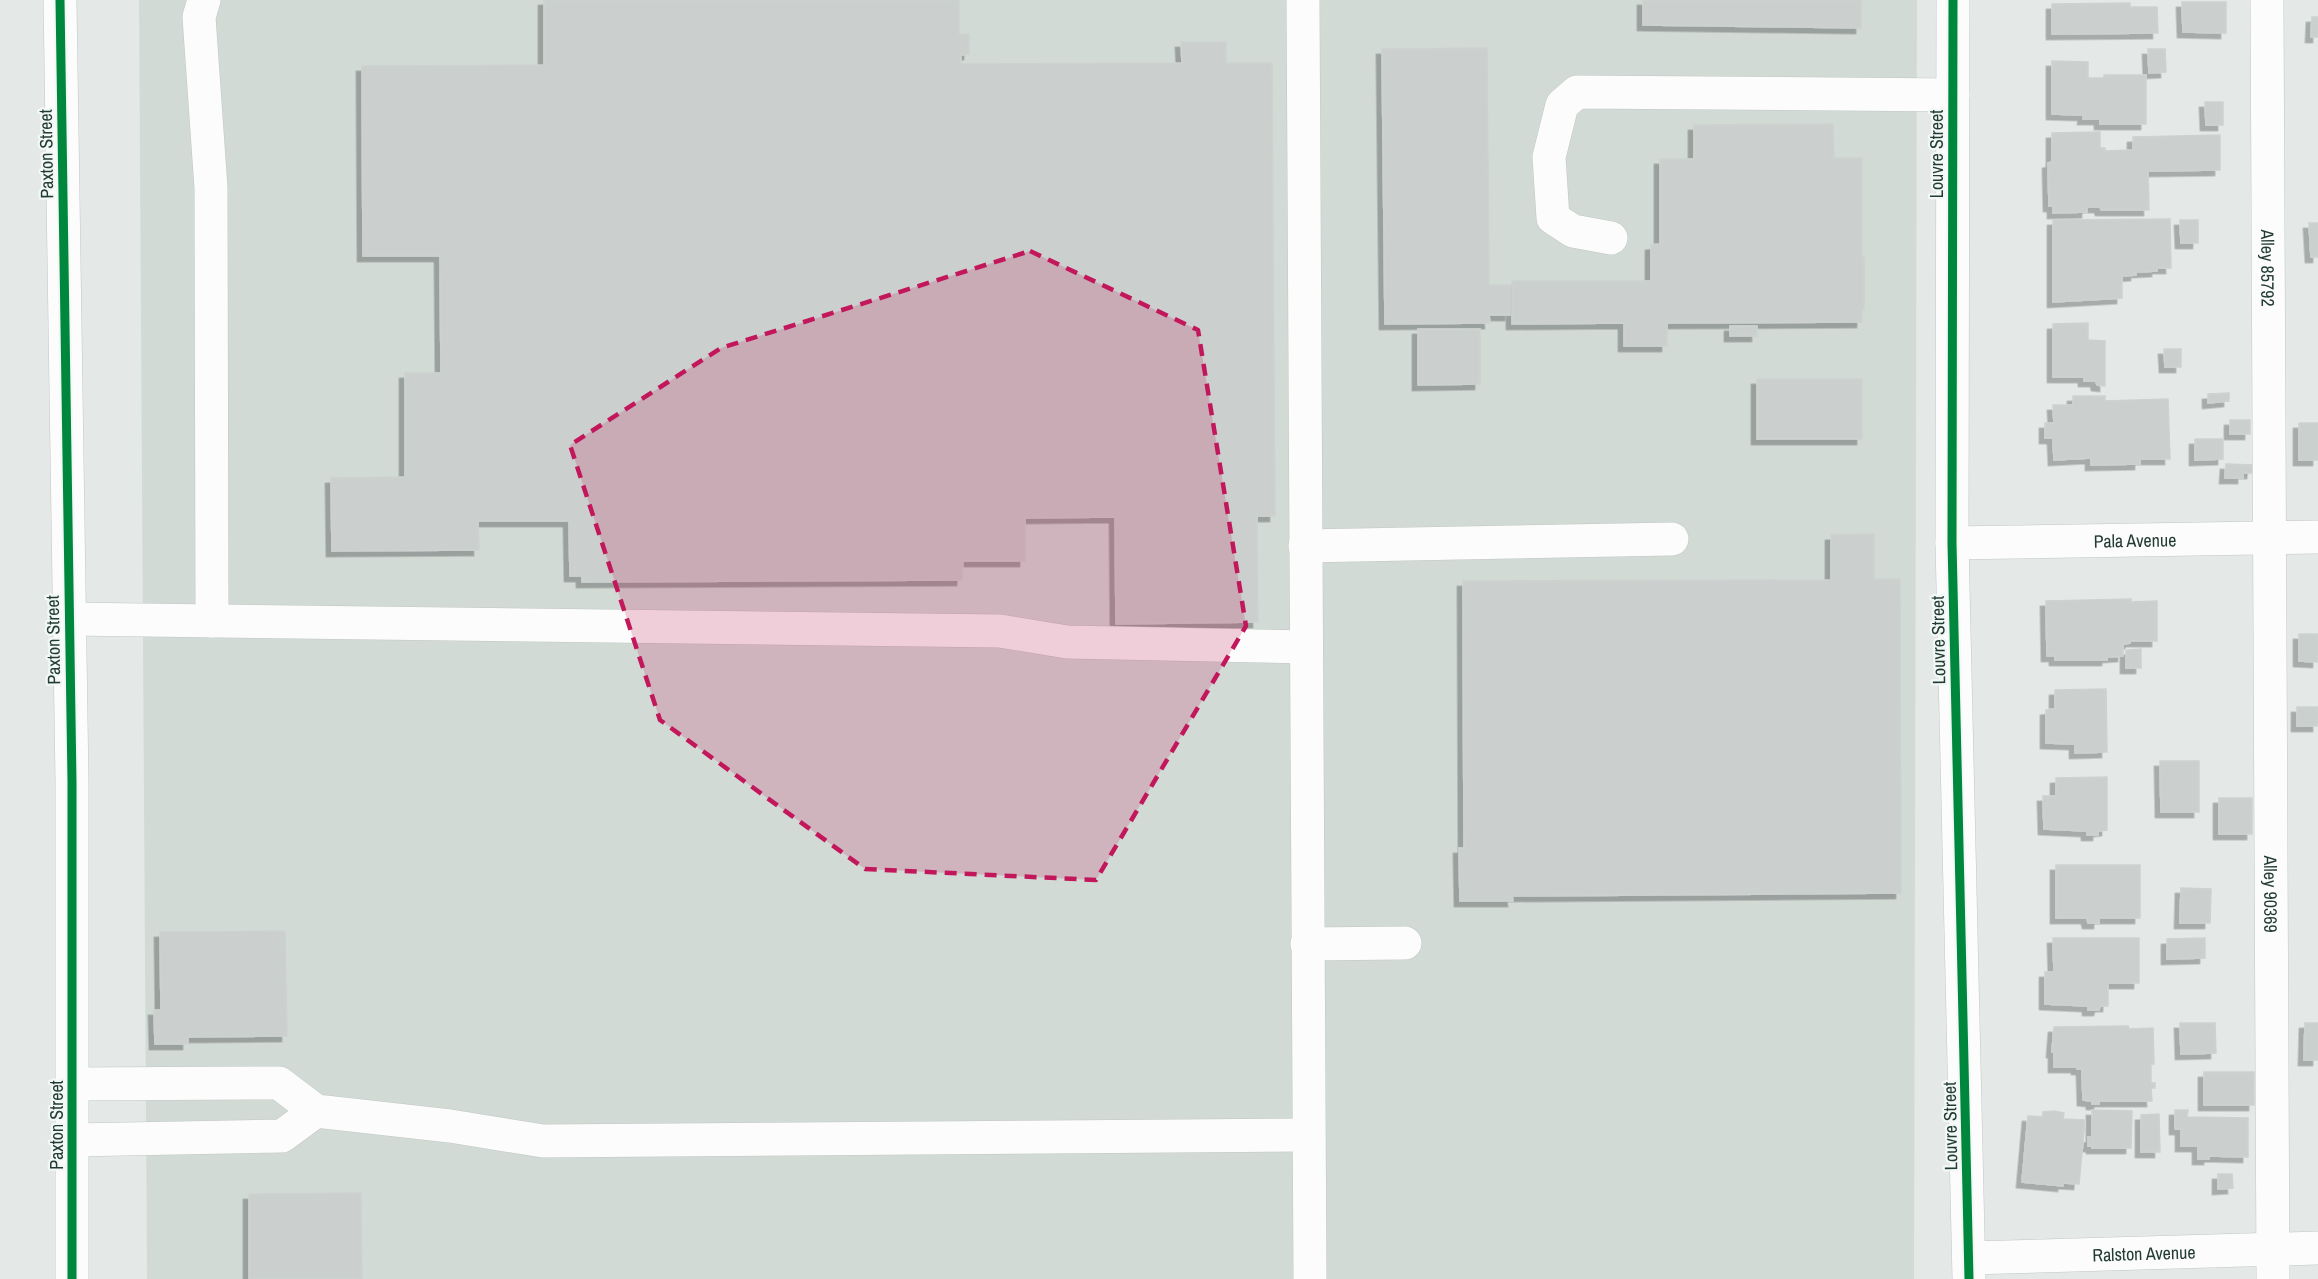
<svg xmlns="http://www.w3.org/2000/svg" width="2318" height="1279" font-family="'Archivo Narrow',sans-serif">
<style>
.built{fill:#d2dad6}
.building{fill:#cbd0ce;stroke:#cdd2d0;stroke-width:1.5;filter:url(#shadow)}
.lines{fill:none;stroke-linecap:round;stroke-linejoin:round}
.minor-casing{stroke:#c1c6c4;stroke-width:34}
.minor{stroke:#fbfcfb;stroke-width:33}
.cycleway-casing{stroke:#f2f8f5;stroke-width:13}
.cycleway{stroke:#00873e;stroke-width:9}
.marked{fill:#c2185b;fill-opacity:0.2;stroke:#c2185b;stroke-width:4.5;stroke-dasharray:12 8;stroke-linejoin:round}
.labels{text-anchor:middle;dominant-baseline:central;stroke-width:4.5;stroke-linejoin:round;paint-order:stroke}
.street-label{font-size:18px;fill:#233c33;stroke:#f2f8f5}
</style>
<defs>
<filter id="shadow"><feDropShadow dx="-5.5" dy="5.5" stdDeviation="0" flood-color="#0004"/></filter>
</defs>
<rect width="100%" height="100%" fill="#e4e9e7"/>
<!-- built -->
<path class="built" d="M139 0H1917L1914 1279H147Z"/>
<!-- building -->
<path class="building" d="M544 0H959V34H969V54L961 55V64L1182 63 1181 42H1226V63H1272L1275 516H1257L1258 622 1116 624 1115 517 1025 518V561H963L962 580 582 582V576H570L569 521H478L479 550 332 551 331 478 405 477V373H441L440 256H363L362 66 544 65Z
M1643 0H1861V28L1643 25Z
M2182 2H2226V33L2183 32Z
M2130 3V7H2157L2158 33 2052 34V4Z
M2312 17H2318V37H2311Z
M1487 48 1489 285H1510V315H1489L1490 323 1385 324 1382 49Z
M2148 49H2165L2166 72 2149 73Z
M2052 61 2088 62V78H2104V75H2146V124H2100V119H2083L2084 115 2052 114Z
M2205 102H2223V125H2206Z
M1833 124 1834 158H1862V257H1864V309H1862V322L1667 323V346H1624V323L1512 324V281H1651V245L1660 244V159H1694V125Z
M2100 132V148H2105V151L2133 150V137L2220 135V170L2148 171 2149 210H2101L2100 207H2087V212L2053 213V206H2049L2048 163 2052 162V133Z
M2170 219 2171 268H2157V271L2136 272V275L2122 276V298L2053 302V220Z
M2180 220H2198V243H2181Z
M2309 223H2318V257H2311Z
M2088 323V340L2105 341V386L2097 385 2096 381H2084V377H2053V324Z
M1730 326H1757V336H1730Z
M1418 329H1480V384L1418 385Z
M2164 349H2181V367H2165Z
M1757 379H1862V439H1757Z
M2229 393V401L2208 403V394Z
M2073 396H2105V401L2168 399 2170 459H2140V464L2091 465V458L2054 460 2053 438H2045V423H2054L2053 405H2073Z
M2230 420H2250V434H2230Z
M2299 423H2318V460H2299Z
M2195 439H2223V459L2195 460Z
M2226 464 2253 465 2252 473H2243V478H2225Z
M1874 534V579H1900L1901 893 1512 896 1513 901H1460L1459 848H1464L1463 581 1831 580V535Z
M2131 599V602L2157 601V641H2130V643L2123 644V656L2107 657V660H2055V656H2047L2046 601Z
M2299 634H2318V662L2299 661Z
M2141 649V668H2126V650Z
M2106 689 2107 752 2075 753V744L2046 743V710L2055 709V690Z
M2297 707H2318V726H2297Z
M2160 761H2199V812H2161Z
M2107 777V830L2098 831V835H2087V831L2044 829 2043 796H2056V778Z
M2219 798H2252V834H2219Z
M2056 865H2140V918H2099V923H2088L2087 918H2056Z
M2181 888 2211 889 2210 923H2180Z
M285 931 287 1036 188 1037V1044H155L154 1010H161L160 932Z
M2053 938H2139V983H2108V1006H2100L2099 1010H2088V1006L2045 1004V972H2054Z
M2205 938V958L2167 959V939Z
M2180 1023H2215L2216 1053 2181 1054Z
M2305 1023H2318V1060H2304Z
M2128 1026 2129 1029 2153 1028 2154 1064H2151V1083H2155V1088H2151L2152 1101H2099V1104H2092V1101L2083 1100 2082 1069H2077V1067H2054V1052H2052L2054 1027Z
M2204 1072H2254V1105H2204Z
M2092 1110 2132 1111 2131 1148H2092V1146H2088V1137L2092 1138Z
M2175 1110H2188L2187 1117 2248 1118V1157L2209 1156V1159H2198V1146H2181V1129H2175Z
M2054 1111 2064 1113 2063 1119 2085 1120 2079 1184 2063 1183V1186L2022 1182 2028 1116 2043 1117V1112Z
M2159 1114 2160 1152H2141V1115Z
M2218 1174H2232L2233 1188 2218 1189Z
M361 1193 362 1279H249V1194Z"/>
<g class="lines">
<!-- minor casing -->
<g class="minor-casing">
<g id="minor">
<path d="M60 0 72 782V1279"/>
<path d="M204 0 199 17 211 188 212 621"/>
<path d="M1303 0 1310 1279"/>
<path d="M1953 0 1952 543 1969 1279"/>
<path id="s1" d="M2267 0 2273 1279"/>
<path d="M1611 238 1573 231 1553 218 1549 157 1562 105 1577 92 1953 95"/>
<path id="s2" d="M1952 543 2318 537"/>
<path d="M1305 546 1672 539"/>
<path d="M69 619 1000 631 1067 642 1306 647"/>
<path d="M1307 944 1405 943"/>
<path d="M73 1084 279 1083 316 1111 450 1126 543 1141 1308 1135"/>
<path d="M73 1140 282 1136 316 1111"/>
<path id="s3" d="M1970 1258 2318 1248"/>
</g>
</g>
<!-- minor -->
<use href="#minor" class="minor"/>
<!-- cycleway casing -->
<g class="cycleway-casing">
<path id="cycleway" d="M60 0 72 782V1279
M1953 0 1952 543 1969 1279"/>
</g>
<!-- cycleway -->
<use href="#cycleway" class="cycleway"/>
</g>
<!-- marked area -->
<path class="marked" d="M1030 251 1198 330 1246 626 1096 880 865 869 660 720 570 445 721 348Z"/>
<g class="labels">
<!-- street labels -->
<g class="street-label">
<text transform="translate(46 154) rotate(-91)">Paxton Street</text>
<text transform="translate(1936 154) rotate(-90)">Louvre Street</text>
<text stroke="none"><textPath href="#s1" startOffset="268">Alley 85792</textPath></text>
<text stroke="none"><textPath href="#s2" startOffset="183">Pala Avenue</textPath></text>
<text transform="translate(53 640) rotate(-91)">Paxton Street</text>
<text transform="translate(1938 640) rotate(-91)">Louvre Street</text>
<text stroke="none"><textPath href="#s1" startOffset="894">Alley 90369</textPath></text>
<text transform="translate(56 1125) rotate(-90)">Paxton Street</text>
<text transform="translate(1950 1126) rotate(-91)">Louvre Street</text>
<text stroke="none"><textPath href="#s3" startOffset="174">Ralston Avenue</textPath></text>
</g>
</g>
</svg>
